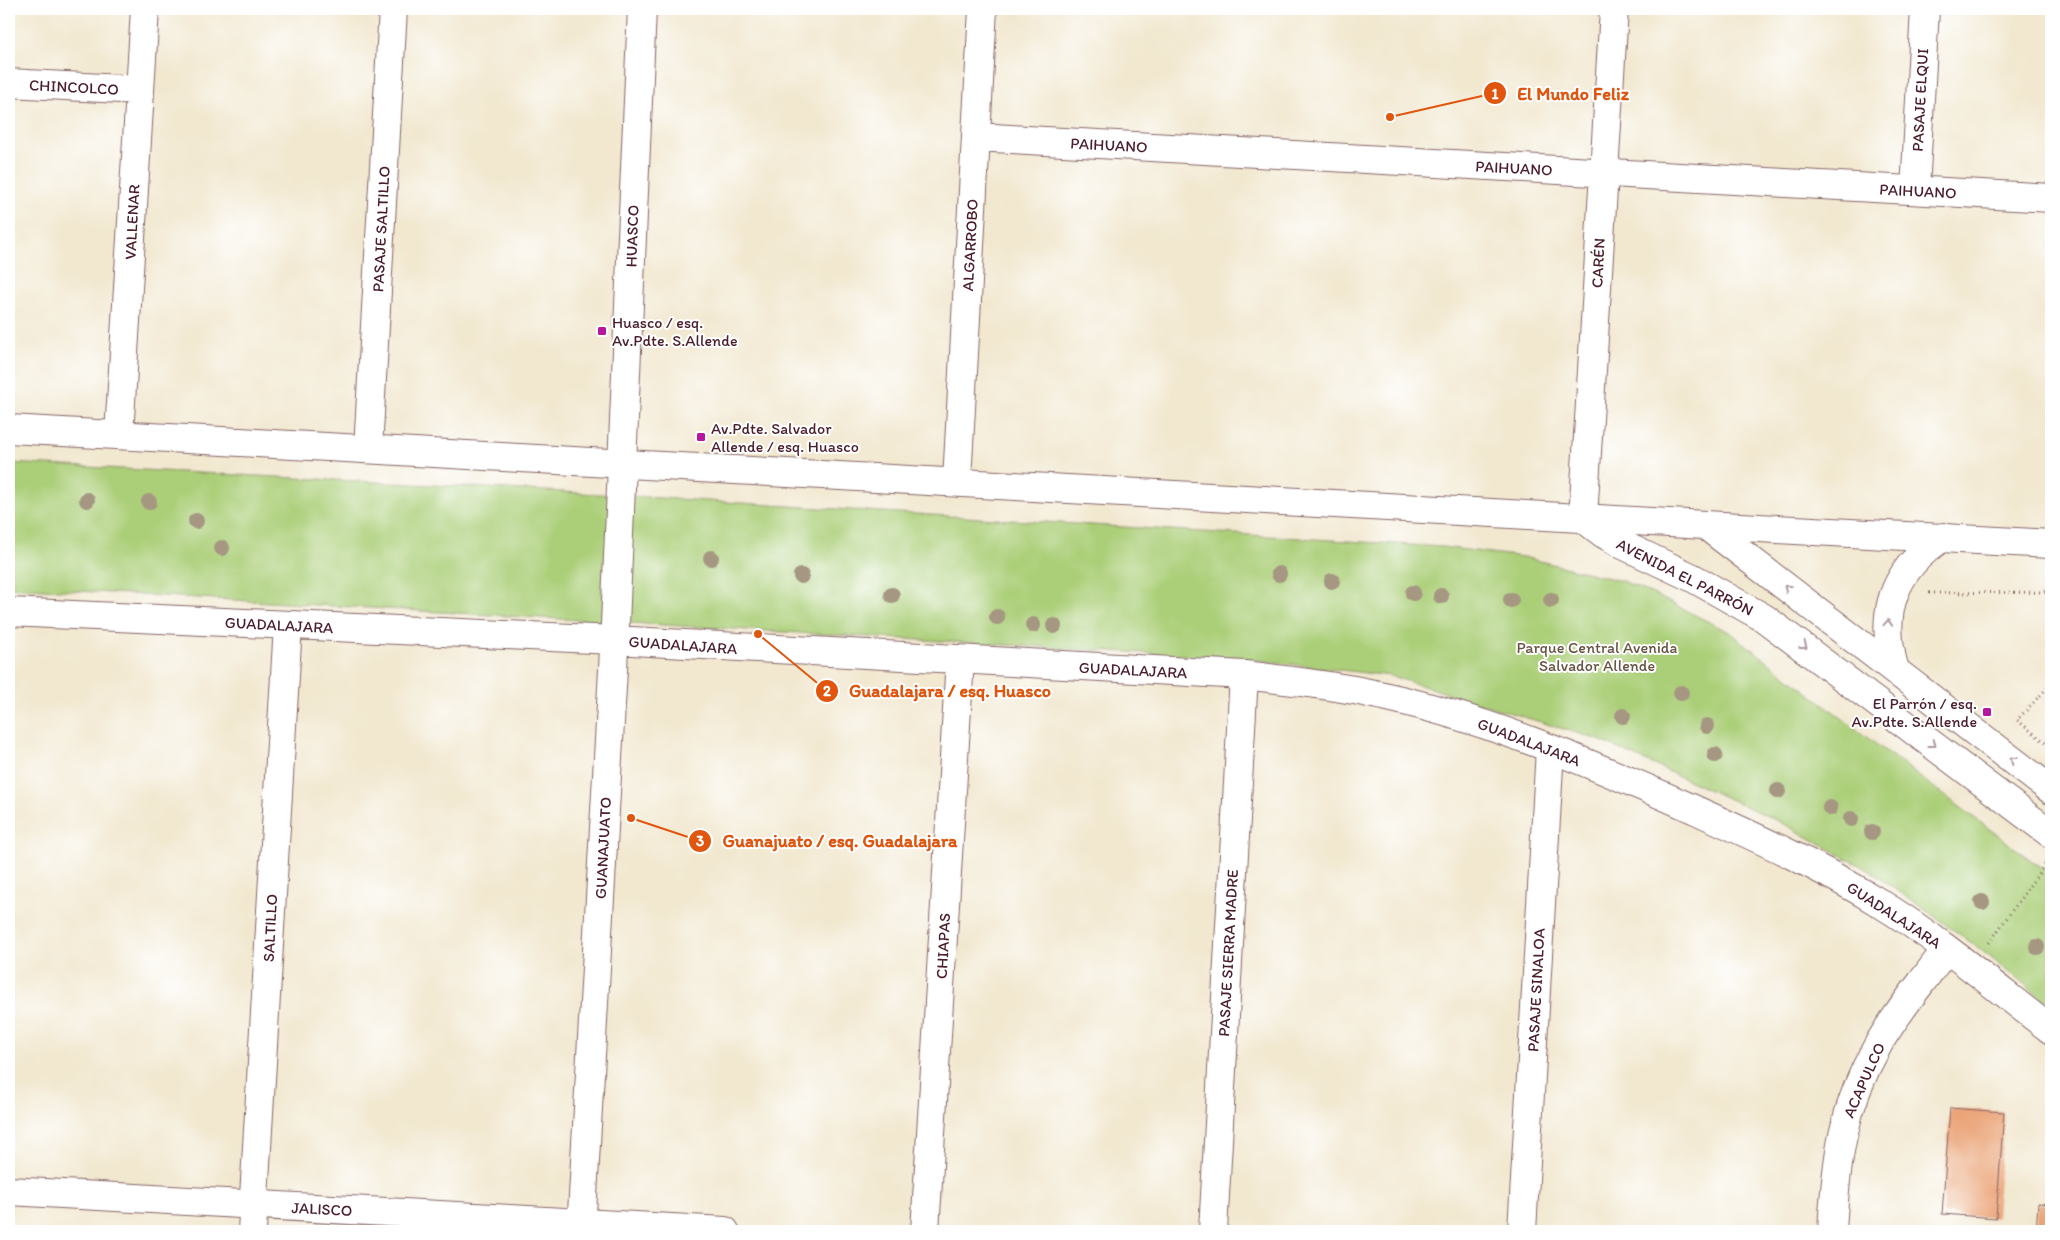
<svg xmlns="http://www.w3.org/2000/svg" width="2060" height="1240" font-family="Itim,sans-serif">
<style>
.green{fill:#abcf78;stroke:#7a7752}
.building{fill:#eaa376}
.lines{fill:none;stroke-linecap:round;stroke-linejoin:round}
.minor-casing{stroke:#856565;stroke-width:30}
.tertiary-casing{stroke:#856565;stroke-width:30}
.secondary-casing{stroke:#856565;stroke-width:30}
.path{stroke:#856565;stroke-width:3;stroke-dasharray:1 4;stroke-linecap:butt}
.minor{stroke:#fff;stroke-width:28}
.tertiary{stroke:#fff;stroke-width:28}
.secondary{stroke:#fff;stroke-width:28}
.tree{fill:#a69782}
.oneway{stroke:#ae9aa0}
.poi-dot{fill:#b5179e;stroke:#fff;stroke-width:2}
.labels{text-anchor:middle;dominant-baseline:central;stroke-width:4;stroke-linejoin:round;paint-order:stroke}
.street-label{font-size:16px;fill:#4a1f2b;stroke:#fff}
.poi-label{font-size:16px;fill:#4a1f2b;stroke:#fff;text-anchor:start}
.park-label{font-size:16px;fill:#675442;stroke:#fff}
.leader{fill:none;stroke:#e0560e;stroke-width:2}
.callout-dot{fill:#e0560e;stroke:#fff;stroke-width:2}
.mark-label{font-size:15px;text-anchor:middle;font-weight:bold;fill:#fff}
.callout-label{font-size:18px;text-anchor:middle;font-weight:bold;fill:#e0560e;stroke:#fff;stroke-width:4;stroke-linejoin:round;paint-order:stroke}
</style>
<rect width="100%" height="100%" fill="#fff"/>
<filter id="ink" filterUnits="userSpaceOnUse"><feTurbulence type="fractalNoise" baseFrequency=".02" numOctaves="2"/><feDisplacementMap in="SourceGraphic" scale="10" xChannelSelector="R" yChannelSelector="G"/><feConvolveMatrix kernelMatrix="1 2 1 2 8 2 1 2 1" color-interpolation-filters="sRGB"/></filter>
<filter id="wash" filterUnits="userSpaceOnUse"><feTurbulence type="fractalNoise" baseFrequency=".0096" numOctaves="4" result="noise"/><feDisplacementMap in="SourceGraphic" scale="20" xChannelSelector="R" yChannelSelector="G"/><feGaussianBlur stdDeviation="1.12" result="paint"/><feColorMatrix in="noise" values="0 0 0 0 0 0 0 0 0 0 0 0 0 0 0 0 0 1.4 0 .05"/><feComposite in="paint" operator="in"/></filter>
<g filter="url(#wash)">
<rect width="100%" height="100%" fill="#f2e8d0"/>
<!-- green -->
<path class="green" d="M9 463 565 492 1443 547 1523 557 1622 581 1653 594 1731 633 1873 742 2051 875V1005L1976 946 1870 871 1780 822 1599 740 1391 676 1248 659 9 587Z"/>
<g id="blocks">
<!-- building -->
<path class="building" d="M1950 1108 2004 1112 1996 1218 1942 1214Z
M2038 1203 2051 1204V1231H2036Z"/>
</g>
</g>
<g filter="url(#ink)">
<use href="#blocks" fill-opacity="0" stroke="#856565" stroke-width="1"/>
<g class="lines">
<!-- minor casing -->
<g class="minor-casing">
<path id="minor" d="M9 83 140 90
M976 137 2051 198
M1915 190 1925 9
M119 435 145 9
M368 449 393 9
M957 481 983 9
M1583 518 1614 9
M9 612 614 640
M9 1191 725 1231
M252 1231 288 625
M925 1231 960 660
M1213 1231 1244 675
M1522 1231 1550 749
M1832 1231C1836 1160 1842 1109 1878 1045 1897 1011 1924 981 1946 949"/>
</g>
<!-- tertiary casing -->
<g class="tertiary-casing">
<path id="tertiary" d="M1705 525 2051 544
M614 640 1244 675C1284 680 1324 684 1364 692 1477 714 1585 761 1689 807 1753 836 1818 865 1878 902 1939 939 1995 987 2051 1030
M581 1231 613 670 642 9"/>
</g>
<!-- secondary casing -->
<g class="secondary-casing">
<path id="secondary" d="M9 429 1705 525 2051 790
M1583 518 1604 534 1623 545 1693 578 1764 618 2051 834
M1895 670C1878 613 1893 570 1943 537"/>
</g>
<!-- path -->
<path class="path" d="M1929 593 2051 592
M2051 684 2017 720 2051 747
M1989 943 2046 863"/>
<!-- minor -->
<use href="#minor" class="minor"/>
<!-- tertiary -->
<use href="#tertiary" class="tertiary"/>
<!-- secondary -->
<use href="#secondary" class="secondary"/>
</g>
<!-- trees -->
<g class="tree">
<circle cx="87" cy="500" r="8"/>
<circle cx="149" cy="502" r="8"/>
<circle cx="196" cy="521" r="8"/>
<circle cx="222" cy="548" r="8"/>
<circle cx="711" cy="558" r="8"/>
<circle cx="1279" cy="574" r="8"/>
<circle cx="801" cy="576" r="8"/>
<circle cx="1332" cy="581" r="8"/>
<circle cx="1413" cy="593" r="8"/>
<circle cx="892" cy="595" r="8"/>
<circle cx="1441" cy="596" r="8"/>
<circle cx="1511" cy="600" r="8"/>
<circle cx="1551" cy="600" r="8"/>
<circle cx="997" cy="617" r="8"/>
<circle cx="1033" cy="625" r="8"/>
<circle cx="1054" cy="626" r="8"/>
<circle cx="1681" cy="693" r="8"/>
<circle cx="1623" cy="716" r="8"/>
<circle cx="1707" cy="726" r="8"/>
<circle cx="1715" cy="755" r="8"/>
<circle cx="1778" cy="791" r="8"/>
<circle cx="1830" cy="808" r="8"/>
<circle cx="1851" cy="819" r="8"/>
<circle cx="1872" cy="832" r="8"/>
<circle cx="1982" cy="902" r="8"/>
<circle cx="2037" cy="947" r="8"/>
</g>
<!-- one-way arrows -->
<defs><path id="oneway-chevron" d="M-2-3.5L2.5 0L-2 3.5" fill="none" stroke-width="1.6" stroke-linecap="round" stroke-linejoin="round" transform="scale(1.25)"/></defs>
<g class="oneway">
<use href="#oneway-chevron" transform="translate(1787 588) rotate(-143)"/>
<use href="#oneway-chevron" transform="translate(1888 623) rotate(-86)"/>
<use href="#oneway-chevron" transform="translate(1804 646) rotate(37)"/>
<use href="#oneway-chevron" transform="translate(1933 744) rotate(37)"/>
<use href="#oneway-chevron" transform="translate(2013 760) rotate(-143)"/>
</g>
</g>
<!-- markers -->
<g class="poi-dot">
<rect x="597" y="326" width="10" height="10" rx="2.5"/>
<rect x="696" y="432" width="10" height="10" rx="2.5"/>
<rect x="1982" y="707" width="10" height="10" rx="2.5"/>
</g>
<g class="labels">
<!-- street labels -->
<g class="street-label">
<text transform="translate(74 87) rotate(3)">CHINCOLCO</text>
<text transform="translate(1920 100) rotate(-87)">PASAJE ELQUI</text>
<text transform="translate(1109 145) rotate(3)">PAIHUANO</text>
<text transform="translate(1514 168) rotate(3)">PAIHUANO</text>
<text transform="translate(1918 191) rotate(3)">PAIHUANO</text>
<text transform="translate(132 222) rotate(-87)">VALLENAR</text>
<text transform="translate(381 229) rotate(-87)">PASAJE SALTILLO</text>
<text transform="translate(632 236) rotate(-88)">HUASCO</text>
<text transform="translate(970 245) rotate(-87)">ALGARROBO</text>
<text transform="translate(1598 263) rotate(-87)">CARÉN</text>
<text transform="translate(1685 577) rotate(27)">AVENIDA EL PARRÓN</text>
<text transform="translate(279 625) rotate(3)">GUADALAJARA</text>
<text transform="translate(683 645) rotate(4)">GUADALAJARA</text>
<text transform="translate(1133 670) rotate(3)">GUADALAJARA</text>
<text transform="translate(1529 742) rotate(21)">GUADALAJARA</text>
<text transform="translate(603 848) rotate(-87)">GUANAJUATO</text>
<text transform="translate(1894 915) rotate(33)">GUADALAJARA</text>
<text transform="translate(270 928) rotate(-87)">SALTILLO</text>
<text transform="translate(943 946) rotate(-87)">CHIAPAS</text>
<text transform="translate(1228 953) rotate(-87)">PASAJE SIERRA MADRE</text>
<text transform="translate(1536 990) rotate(-87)">PASAJE SINALOA</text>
<text transform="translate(1864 1080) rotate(-66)">ACAPULCO</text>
<text transform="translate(322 1209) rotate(3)">JALISCO</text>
</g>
<!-- poi labels -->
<g class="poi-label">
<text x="612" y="322">Huasco / esq.<tspan x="612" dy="18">Av.Pdte. S.Allende</tspan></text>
<text x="711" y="428">Av.Pdte. Salvador<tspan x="711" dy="18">Allende / esq. Huasco</tspan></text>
<text x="1977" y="703" text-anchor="end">El Parrón / esq.<tspan x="1977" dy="18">Av.Pdte. S.Allende</tspan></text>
</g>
<!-- park labels -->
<g class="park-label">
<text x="1597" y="647">Parque Central Avenida<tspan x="1597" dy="18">Salvador Allende</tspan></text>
</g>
</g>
<!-- callouts -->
<path class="leader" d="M1390 117L1495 93M758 634L827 691M631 818L700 841"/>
<g class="callout-dot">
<circle cx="1390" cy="117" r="5"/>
<circle cx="758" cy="634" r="5"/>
<circle cx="631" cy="818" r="5"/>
<circle cx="1495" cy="93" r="12"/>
<circle cx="827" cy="691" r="12"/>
<circle cx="700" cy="841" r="12"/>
</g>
<g class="mark-label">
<text x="1495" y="99">1</text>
<text x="827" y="696">2</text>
<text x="700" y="846">3</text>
</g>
<g class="callout-label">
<text x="1573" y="100">El Mundo Feliz</text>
<text x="950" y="697">Guadalajara / esq. Huasco</text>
<text x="840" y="847">Guanajuato / esq. Guadalajara</text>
</g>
<!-- margin -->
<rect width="2060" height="1240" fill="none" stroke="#fff" stroke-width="30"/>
</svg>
